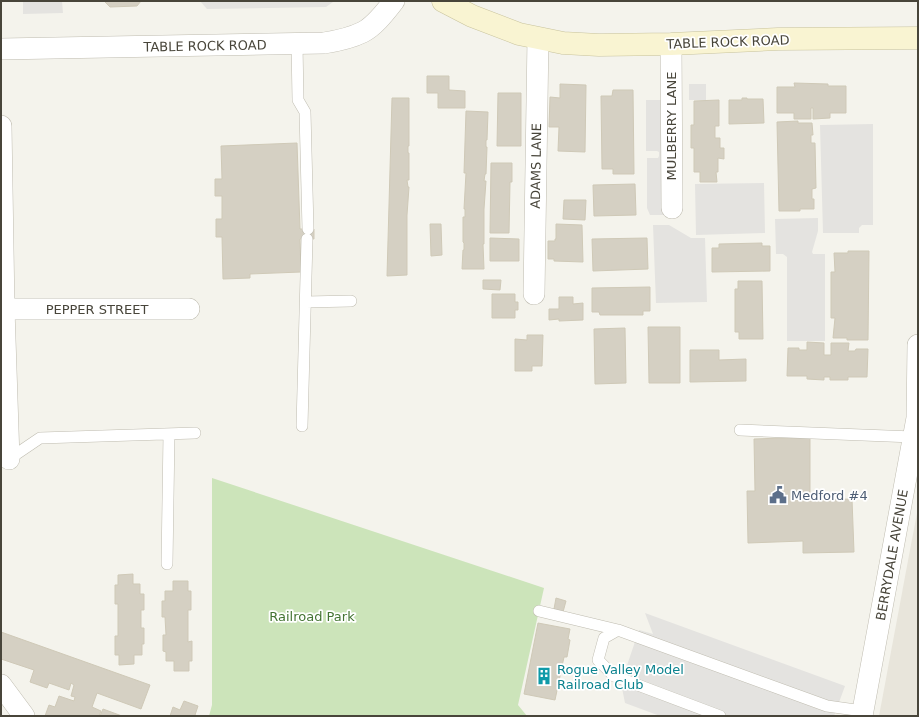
<svg xmlns="http://www.w3.org/2000/svg" width="919" height="717" font-family="'DejaVu Sans',sans-serif">
<style>
.residential{fill:#e8e5db}
.green{fill:#cce4ba}
.parking{fill:#e4e3e0}
.building{fill:#d5d0c3;stroke:#cfc9b7}
.lines{fill:none;stroke-linecap:round;stroke-linejoin:round}
.service-casing{stroke:#bfbcb0;stroke-width:12}
.minor-casing{stroke:#bfbcb0;stroke-width:22}
.secondary-casing{stroke:#c8c39d;stroke-width:23}
.service{stroke:#fff;stroke-width:11}
.minor{stroke:#fff;stroke-width:21}
.secondary{stroke:#f9f4d2;stroke-width:22}
.labels{text-anchor:middle;dominant-baseline:central;stroke-width:3.5;stroke-linejoin:round;paint-order:stroke}
.street-label{font-size:13px;fill:#48453a;stroke:#fff}
.service-label{font-size:13px;fill:#4e5e75;stroke:#fff;text-anchor:start}
.park-label{font-size:13px;fill:#447433;stroke:#fff}
.culture-label{font-size:13px;fill:#0d838f;stroke:#fff;text-anchor:start}
</style>
<rect width="100%" height="100%" fill="#f4f3ec"/>
<!-- residential -->
<path class="residential" d="M918 508V716H879L910 550Z"/>
<!-- green -->
<path class="green" d="M212 478 544 588 518 705 527 716H209L212 705Z"/>
<!-- parking -->
<path class="parking" d="M23 1H62L63 13 23 14Z
M200 1H332L333 2 326 7 207 9Z
M689 84H706V100H689Z
M646 100H664L666 215H650L647 208V158H658L659 156V152L657 151H646Z
M873 124V225H862L859 228V233H823L820 125Z
M764 183 765 233 696 235 695 184Z
M818 218V231L812 252 813 254H825V341H787V257L783 254H776L775 219Z
M653 225H669L691 238H705L707 302 656 303Z
M645 613 845 686 834 716H660L625 703 621 683 639 630 653 634Z"/>
<!-- building -->
<path class="building" d="M104 1H141L137 6 110 7Z
M427 76H449V90L465 91V108H438V93H427Z
M794 83 828 84V86H846V113H830V118L813 119V108H811V119H794V113H777V87H795Z
M560 84 586 85 585 152 558 151 559 127H549L550 97 560 98Z
M613 90H633L634 174H613V169H602L601 96H612Z
M498 93H521V146H497Z
M392 98H409V146H408V153H409V180H407L408 187H409L407 215V275L387 276Z
M742 98H747V99H763L764 123 729 124V100H742Z
M719 100V126H715V138H720V148H724V159L718 158V172H716L717 182H700V172H694V148H691V125H694V101Z
M466 111 488 112 487 140H486V147H487L486 174H485L484 181H486L484 209V244H483L484 269H462L463 250H464V243L463 242V217H465V209H464L466 173H464Z
M798 121V123H812L813 135H811V143H815L816 188 812 189V199H814V209H800V211H779L777 122Z
M297 143 300 229H314V239H300L301 272 250 274V278L223 279 222 237H216V219H222V196H215V179H222L221 146Z
M491 163H512V182H510L509 233H490Z
M635 184 636 215 594 216 593 185Z
M564 200H586L585 220 563 219Z
M430 224H441L442 255 431 256Z
M556 224 582 225 583 262 554 261V259H548V241H555V239H556Z
M490 238 519 239V261H490Z
M647 238 648 269 593 271 592 239Z
M762 243V246H770V271L712 272V248H719V244Z
M848 251H869L868 340H847V338H833L835 318H831V272H835L834 253H848Z
M483 280H501L500 290 483 289Z
M738 281H762L763 339H739V332H735V289H738Z
M650 287V311H643V315H600L599 312H592V288Z
M492 294H515V302H518V310H515V318H492Z
M559 297H573V304L583 303V320L559 321V319L549 320V309H559Z
M648 327H680V383H649Z
M625 328 626 383 595 384 594 329Z
M527 335H543L542 366H532V371H515V339L527 340Z
M807 342 824 343V355H831V343H849L848 351H855L856 349H868L867 377H848V380H830V377H824V380L807 379V376H787L788 348H799V350H807Z
M690 350H719V360L746 359V381L690 382Z
M810 437V500L852 499 854 552 803 553V541L748 543 747 491H755L754 439Z
M133 574V584H140V594H144V610H141V628H144V644H142V655H134V664L119 665V655H115V636H118V604H115V585H118V575Z
M173 581H188V591H191V610H188V642L192 641V661H189V671H174V661H166V652L163 651V635H166L165 617H162V601H165V591H173Z
M556 598 566 601 563 612 554 609Z
M538 623 570 629 568 639 570 640 567 657H564L555 700 524 694Z
M1 632 150 685 141 709 97 693 92 707 101 711 99 716H45L49 705 55 707 59 696 74 701 75 697 71 696 74 685 71 683 69 690 49 683 47 688 30 682 34 670 1 659Z
M184 701 198 706 195 715 197 716H170L173 707 180 710Z
M103 709 122 716H100Z"/>
<g class="lines">
<!-- service casing -->
<g class="service-casing">
<path id="service" d="M297 44 298 100 305 112 308 229
M306 302 351 301
M302 426 307 239
M740 430 913 437
M9 459 40 438 195 433
M167 564 169 434
M539 611 618 630
M720 716 614 676 598 660 604 638 618 630 827 706 863 711"/>
</g>
<!-- minor casing -->
<g class="minor-casing">
<path id="minor" d="M671 44 672 208
M1 49 324 43C337 41 351 38 363 32 375 26 386 11 394 1
M1 126 4 309 9 459
M534 294 538 38
M4 309H189
M1 685 24 716
M862 716 917 418 918 345"/>
</g>
<!-- secondary casing -->
<g class="secondary-casing">
<path id="secondary" d="M443 1 472 16 519 34 563 43 599 45 671 44 778 39 918 38"/>
</g>
<!-- service -->
<use href="#service" class="service"/>
<!-- minor -->
<use href="#minor" class="minor"/>
<!-- secondary -->
<use href="#secondary" class="secondary"/>
</g>
<!-- icons -->
<defs>
<g id="civic-bare" transform="scale(1.38)"><path d="M-.6-6.5H3V-4.5H.6V-3L4-1V1h2V6H-6V1h2V-1L-.6-3ZM-1.2 2.5V6h2.4V2.5Z" fill="#5c6f8a" stroke="#fff" stroke-width="2.5" paint-order="stroke"/></g>
<g id="building-bare" transform="scale(1.38)"><path d="M-4-6H4V6H1V3H-1V6H-4ZM-2.5-4.3h1.7v1.8h-1.7ZM.8-4.3h1.7v1.8H.8ZM-2.5-1h1.7V.8h-1.7ZM.8-1h1.7V.8H.8Z" fill="#0f9aa8" stroke="#fff" stroke-width="2.5" paint-order="stroke"/></g>
</defs>
<g fill-rule="evenodd">
<use href="#civic-bare" x="778" y="495"/>
<use href="#building-bare" x="544" y="676"/>
</g>
<g class="labels">
<!-- street labels -->
<g class="street-label">
<text transform="translate(728 42) rotate(-2)">TABLE ROCK ROAD</text>
<text transform="translate(205 46) rotate(-1)">TABLE ROCK ROAD</text>
<text transform="translate(671 126) rotate(-90)">MULBERRY LANE</text>
<text transform="translate(536 166) rotate(-89)">ADAMS LANE</text>
<text x="97" y="309">PEPPER STREET</text>
<text transform="translate(892 555) rotate(-80)">BERRYDALE AVENUE</text>
</g>
<!-- service labels -->
<g class="service-label">
<text x="791" y="495">Medford #4</text>
</g>
<!-- park labels -->
<g class="park-label">
<text x="312" y="616">Railroad Park</text>
</g>
<!-- culture labels -->
<g class="culture-label">
<text x="557" y="669">Rogue Valley Model<tspan x="557" dy="15">Railroad Club</tspan></text>
</g>
</g>
<!-- border -->
<rect width="919" height="717" fill="none" stroke="#48453a" stroke-width="4"/>
</svg>
